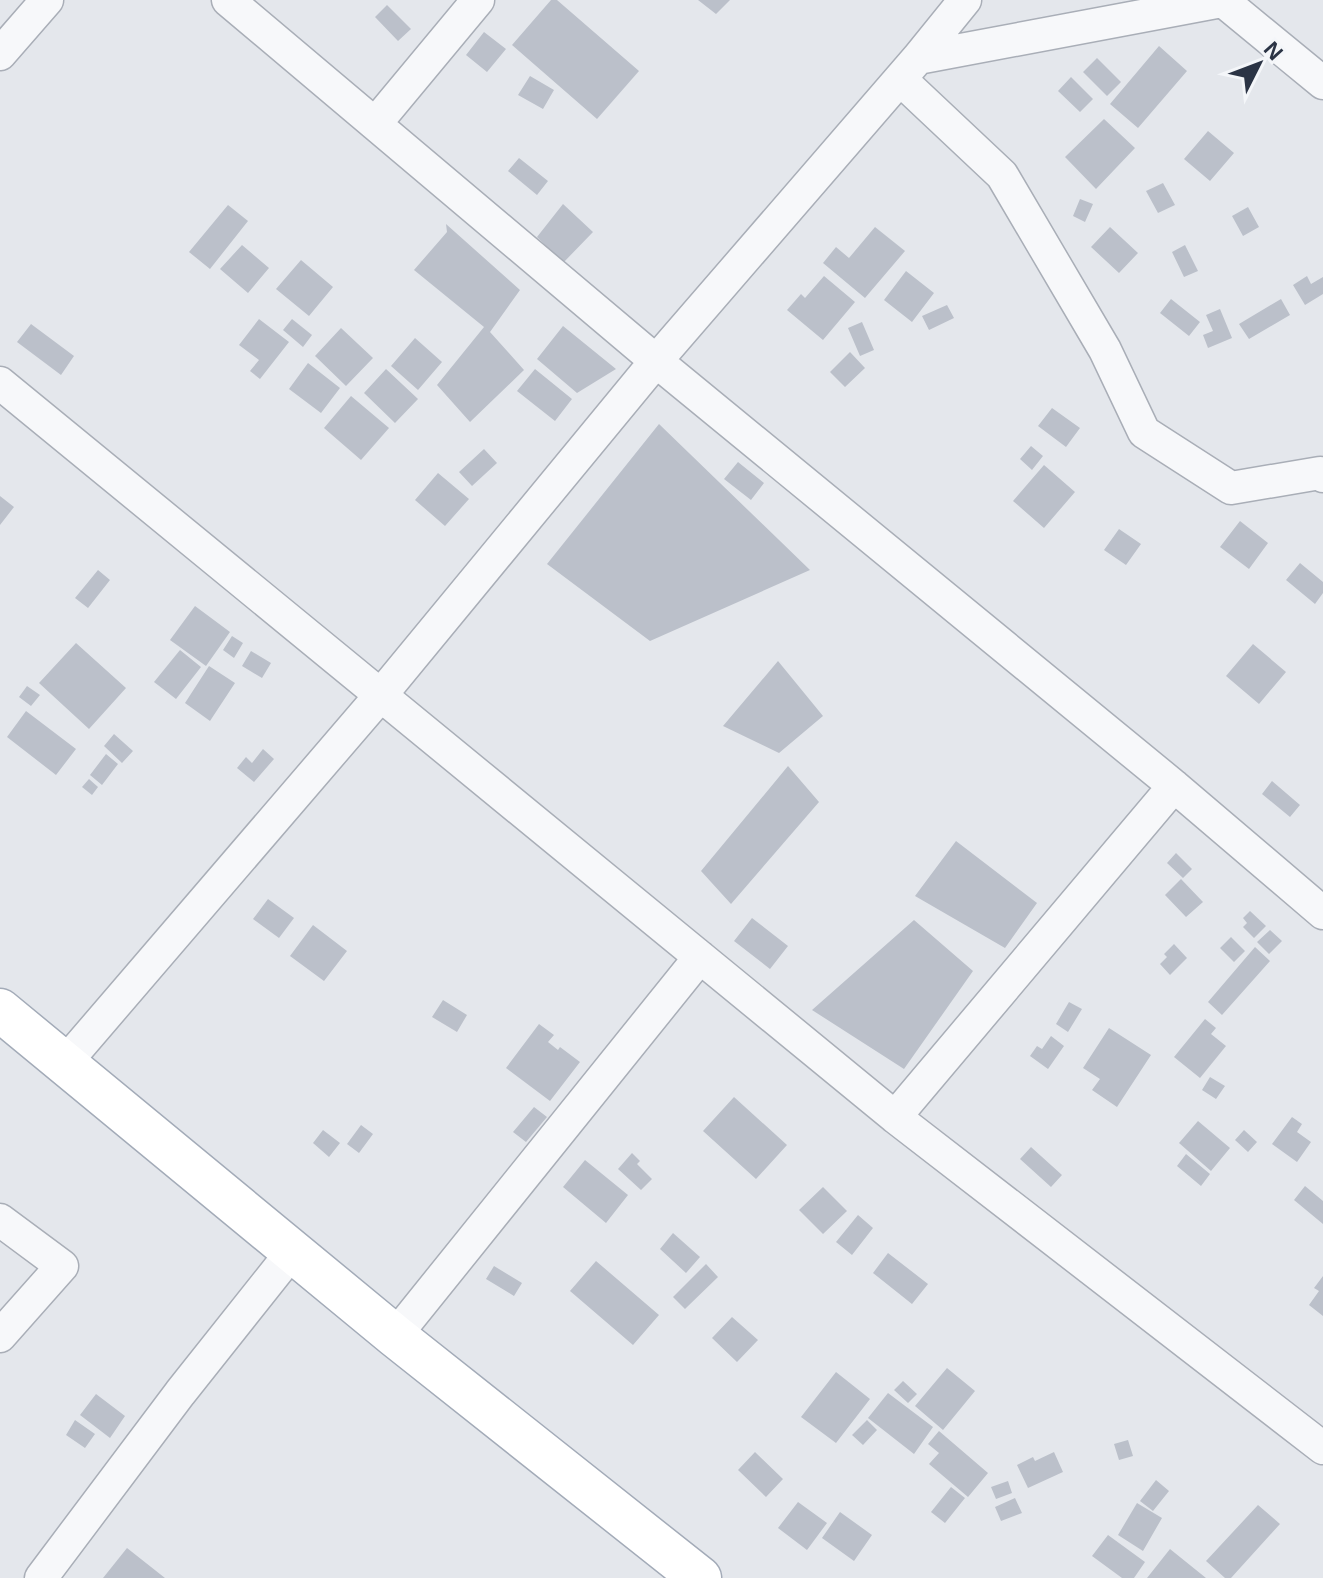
<svg xmlns="http://www.w3.org/2000/svg" width="1323" height="1578" font-family="Helvetica,sans-serif">
<style>
.building{fill:#bbc0ca}
.lines{fill:none;stroke-linecap:round;stroke-linejoin:round}
.minor-casing{stroke:#a9aeb7;stroke-width:35}
.major-casing{stroke:#a3abb8;stroke-width:45}
.minor{stroke:#f7f8fa;stroke-width:32}
.major{stroke:#fff;stroke-width:42}
</style>
<rect width="100%" height="100%" fill="#e4e7ec"/>
<!-- building -->
<path class="building" d="M551 0H557L639 71 597 119 512 45Z
M698 0H730L716 14Z
M387 5 411 29 398 41 375 17Z
M484 32 506 49 487 72 466 55Z
M1159 46 1187 71 1138 128 1110 104Z
M1097 58 1121 82 1107 96 1083 72Z
M530 76 554 90 543 109 518 95Z
M1071 77 1093 99 1080 112 1058 91Z
M1104 119 1135 148 1096 189 1065 157Z
M1208 131 1234 153 1210 181 1184 159Z
M519 158 548 181 537 195 508 171Z
M1163 183 1175 205 1158 213 1146 191Z
M1080 199 1093 204 1085 222 1073 216Z
M563 204 593 232 563 263 537 237Z
M228 205 248 221 210 269 189 252Z
M1248 207 1259 227 1243 236 1232 216Z
M446 224 520 290 490 332 524 370 470 422 437 385 484 327 414 270 447 232Z
M875 227 905 251 865 298 823 263 836 247 849 258Z
M1110 227 1138 253 1119 273 1091 247Z
M242 245 269 268 248 293 220 269Z
M1185 245 1198 271 1184 277 1172 252Z
M301 260 333 287 309 316 276 289Z
M906 271 934 293 912 322 884 300Z
M824 276 855 302 823 340 787 310 801 294 805 298Z
M1307 276 1311 284 1323 277V294L1305 305 1293 285Z
M1171 299 1200 322 1189 336 1160 313Z
M1281 299 1290 315 1249 339 1239 324Z
M947 305 954 318 929 330 922 316Z
M1220 309 1232 338 1208 348 1203 335 1213 331 1206 315Z
M259 319 289 342 260 379 250 371 259 360 239 345Z
M292 319 312 335 303 347 283 330Z
M862 322 874 350 860 356 848 328Z
M31 324 74 356 61 375 17 342Z
M563 326 616 369 577 393 537 359Z
M341 328 373 358 346 386 315 356Z
M415 338 442 362 418 390 391 366Z
M850 352 865 368 845 387 830 372Z
M308 363 340 388 321 413 289 389Z
M386 369 418 399 395 423 364 393Z
M535 369 572 399 555 421 517 391Z
M351 396 389 428 361 460 324 428Z
M1052 408 1080 428 1066 447 1038 426Z
M659 424 810 570 650 641 547 564Z
M1031 446 1043 456 1032 470 1020 459Z
M484 449 497 463 472 486 459 472Z
M738 462 764 483 751 500 724 479Z
M1044 465 1075 492 1044 528 1013 501Z
M438 473 469 499 445 526 415 500Z
M0 496 14 507 0 525Z
M1240 521 1268 543 1249 569 1220 547Z
M1119 529 1141 544 1126 565 1104 550Z
M1300 563 1323 582V593L1315 604 1286 580Z
M98 570 110 580 88 608 75 598Z
M195 606 230 632 206 666 170 640Z
M232 636 243 643 234 658 223 650Z
M76 643 126 688 89 729 39 683Z
M1253 644 1286 672 1259 704 1226 676Z
M180 650 201 667 176 699 154 682Z
M251 651 271 663 262 678 242 666Z
M778 661 823 716 779 753 723 726Z
M209 666 235 683 210 721 185 703Z
M27 686 40 695 31 706 19 697Z
M26 711 76 749 56 775 7 737Z
M114 734 133 751 122 763 104 746Z
M263 749 274 759 254 782 237 768 246 757 252 763Z
M106 754 118 764 102 785 90 775Z
M788 766 819 802 731 904 701 871Z
M89 779 98 787 92 795 82 787Z
M1272 781 1300 805 1290 817 1262 794Z
M956 841 1037 903 1005 948 915 896Z
M1176 853 1192 869 1183 878 1167 863Z
M1181 879 1203 902 1186 917 1165 895Z
M268 899 294 918 279 938 253 919Z
M1250 911 1266 926 1254 938 1243 927 1247 923 1243 918Z
M752 918 788 946 770 969 734 941Z
M914 920 973 971 904 1069 812 1010Z
M313 925 347 951 324 981 290 956Z
M1270 930 1282 941 1269 954 1257 942Z
M1231 937 1245 951 1234 962 1220 948Z
M1174 944 1187 958 1170 975 1160 964 1167 957 1164 954Z
M1255 947 1270 961 1222 1015 1208 1002Z
M443 1000 467 1015 457 1032 432 1017Z
M1069 1002 1082 1009 1068 1032 1056 1024Z
M1205 1019 1216 1028 1211 1034 1226 1046 1200 1078 1174 1057Z
M539 1024 554 1035 548 1042 558 1050 560 1047 580 1062 550 1101 506 1068Z
M1109 1028 1151 1055 1117 1107 1092 1090 1100 1079 1083 1068Z
M1051 1036 1064 1046 1048 1069 1030 1056 1037 1046 1042 1049Z
M1210 1077 1225 1086 1216 1099 1202 1090Z
M734 1097 787 1145 756 1179 703 1131Z
M534 1107 547 1117 526 1142 513 1132Z
M1292 1117 1302 1124 1297 1132 1311 1142 1297 1162 1272 1144Z
M1198 1121 1230 1148 1211 1171 1179 1143Z
M361 1125 373 1134 359 1153 347 1144Z
M323 1130 340 1143 329 1157 313 1143Z
M1244 1130 1257 1142 1248 1152 1235 1140Z
M1031 1147 1062 1175 1051 1187 1020 1159Z
M632 1153 640 1161 637 1164 652 1179 641 1190 618 1169Z
M1186 1154 1210 1174 1201 1186 1177 1166Z
M585 1160 628 1195 606 1223 563 1187Z
M1305 1186 1323 1201V1224L1294 1200Z
M823 1187 847 1211 823 1234 799 1210Z
M858 1215 873 1228 852 1255 836 1242Z
M673 1233 700 1257 686 1273 660 1249Z
M888 1253 928 1284 912 1304 873 1273Z
M596 1261 659 1315 633 1345 570 1291Z
M706 1264 718 1277 685 1309 673 1297Z
M494 1266 522 1283 514 1296 486 1279Z
M1323 1276V1316L1309 1305 1319 1291 1314 1288Z
M732 1317 758 1340 737 1362 712 1338Z
M947 1368 975 1391 943 1430 915 1406Z
M836 1372 870 1399 836 1443 801 1417Z
M903 1381 917 1394 908 1403 894 1390Z
M888 1393 933 1427 914 1454 868 1418Z
M96 1394 125 1416 110 1438 80 1415Z
M75 1420 95 1434 85 1448 66 1435Z
M867 1420 877 1430 863 1445 852 1435Z
M939 1431 988 1473 968 1497 929 1464 939 1453 928 1444Z
M1128 1440 1133 1456 1119 1460 1114 1444Z
M755 1452 783 1479 766 1497 738 1470Z
M1054 1452 1063 1472 1028 1488 1017 1465 1033 1457 1035 1461Z
M1156 1480 1169 1491 1153 1511 1140 1501Z
M1008 1481 1012 1493 996 1499 991 1487Z
M951 1487 965 1498 945 1523 931 1512Z
M1015 1498 1022 1513 1001 1521 995 1507Z
M798 1502 827 1523 807 1550 778 1528Z
M1137 1503 1162 1518 1143 1551 1118 1535Z
M1258 1505 1280 1524 1231 1578H1225L1206 1561Z
M840 1512 872 1535 854 1561 822 1538Z
M1108 1535 1145 1562 1134 1578H1122L1092 1556Z
M127 1548 165 1578H103Z
M1170 1549 1206 1578H1147Z"/>
<g class="lines">
<!-- minor casing -->
<g class="minor-casing">
<path id="minor" d="M228 0 656 361 1174 786 1323 913
M1222 0 1323 83
M0 54 47 0
M918 58 965 0
M900 79 1002 175 1105 350 1144 432 1231 488 1320 473 1323 476
M375 124 478 0
M0 383 895 1117 1323 1448
M65 1063 380 696 656 361 918 58 1227 0
M895 1117 1174 786
M0 1220 62 1266 0 1336
M395 1336 700 957
M41 1578 180 1393 292 1252"/>
</g>
<!-- major casing -->
<g class="major-casing">
<path id="major" d="M0 1010 395 1336 700 1578"/>
</g>
<!-- minor -->
<use href="#minor" class="minor"/>
<!-- major -->
<use href="#major" class="major"/>
</g>
<!-- north arrow -->
<g transform="translate(1259 64) rotate(48)" stroke="#f4f6f9" stroke-width="6" paint-order="stroke">
<path d="M0-6L14 30L0 20L-14 30Z" fill="#2b3445"/>
<text y="-12" font-size="22" font-weight="bold" text-anchor="middle" fill="#2b3445">N</text>
</g>
</svg>
